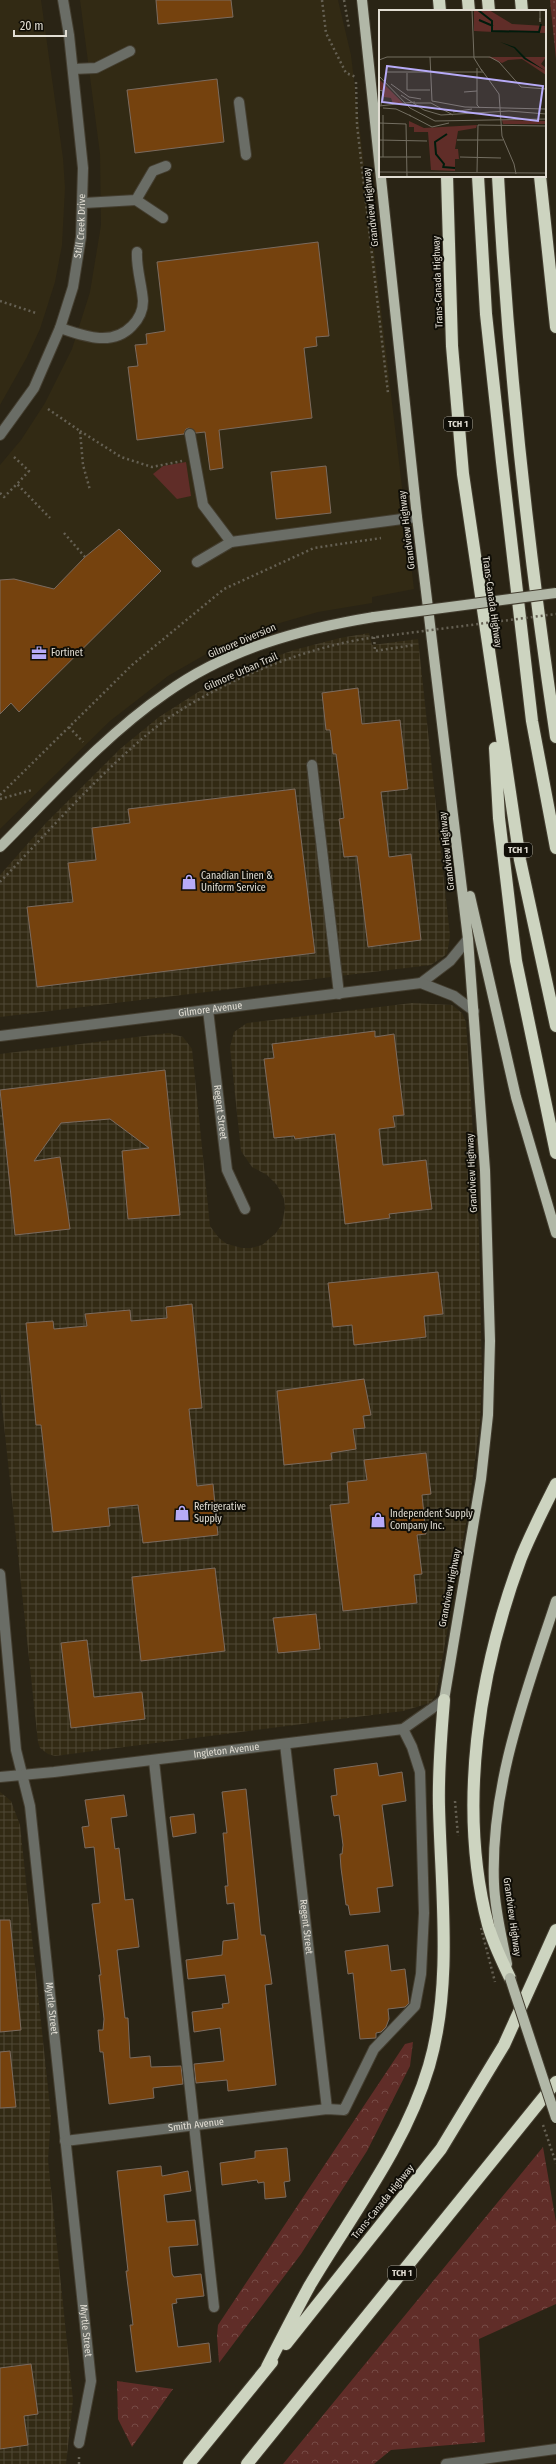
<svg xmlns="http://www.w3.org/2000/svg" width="556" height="2464" font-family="'Fira Sans Condensed',sans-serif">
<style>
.built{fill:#322a14}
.industrial{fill:url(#industrial-grid)}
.grass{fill:url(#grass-dots)}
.forest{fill:url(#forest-crowns)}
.park{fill:#602d28}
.building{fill:#75420e;stroke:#7b6b5f}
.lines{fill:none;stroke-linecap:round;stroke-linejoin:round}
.minor-casing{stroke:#443e30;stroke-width:12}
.major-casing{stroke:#443e30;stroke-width:12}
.highway-casing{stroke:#443e30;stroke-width:14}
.path{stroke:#656053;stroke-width:2.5;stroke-dasharray:2 3;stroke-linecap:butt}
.minor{stroke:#6a6d66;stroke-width:10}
.major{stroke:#b1b7a7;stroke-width:10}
.highway{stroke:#cdd4c0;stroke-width:12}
.major-bridge-casing{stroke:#443e30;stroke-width:12;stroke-linecap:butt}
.path-bridge{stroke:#656053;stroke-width:2.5;stroke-dasharray:2 3;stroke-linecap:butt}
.major-bridge{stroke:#b1b7a7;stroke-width:10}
.labels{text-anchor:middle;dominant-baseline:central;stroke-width:4;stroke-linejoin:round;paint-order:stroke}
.shield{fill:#100e07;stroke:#a29f96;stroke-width:1}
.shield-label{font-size:9px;font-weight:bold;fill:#e1ddd3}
.street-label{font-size:10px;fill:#e1ddd3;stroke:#100e07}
.poi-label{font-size:10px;fill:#e1ddd3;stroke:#100e07;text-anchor:start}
.inset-river{fill:none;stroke:#001b0c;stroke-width:2}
.inset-road{fill:none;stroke:#736e61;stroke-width:1}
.view{fill:#b7abf8;fill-opacity:0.15;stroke:#b7abf8;stroke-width:2}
.inset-edge{fill:none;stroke:#e1ddd3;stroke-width:2}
</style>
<defs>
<pattern id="industrial-grid" width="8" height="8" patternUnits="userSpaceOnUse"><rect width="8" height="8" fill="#322a14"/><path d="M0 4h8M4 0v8" fill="none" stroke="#4f4835"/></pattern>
<pattern id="grass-dots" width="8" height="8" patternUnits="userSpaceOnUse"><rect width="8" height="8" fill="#602d28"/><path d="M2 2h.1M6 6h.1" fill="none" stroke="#764b46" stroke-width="1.8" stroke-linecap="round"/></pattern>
<pattern id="forest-crowns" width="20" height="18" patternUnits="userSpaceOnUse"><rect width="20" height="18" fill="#602d28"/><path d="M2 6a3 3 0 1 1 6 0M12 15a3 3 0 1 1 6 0" fill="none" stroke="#764b46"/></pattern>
</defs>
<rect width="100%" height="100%" fill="#2a2415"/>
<!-- built -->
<path class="built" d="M0 0H41L63 158 65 188 62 245 55 282 40 329 27 357 0 405Z
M80 0H338L351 55 414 589 372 597V603L318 612 273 625 208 653 168 676 110 721 0 829V465L21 440 45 403 72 349 90 292 101 225 100 154Z"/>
<!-- industrial -->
<path class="industrial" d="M369 633 372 645 418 639 450 936 447 954 431 965 0 1017V875L46 823 120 749 159 717 203 689 249 666 294 650 340 638Z
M412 1003 452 1005 462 1013 466 1022 479 1231 482 1379 480 1423 468 1512 436 1695 430 1703 403 1711 55 1756 48 1754 40 1748 38 1742 0 1388V1054L169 1033 183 1037 192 1049 210 1226 219 1238 227 1244 242 1248H251L262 1245 276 1233 282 1224 285 1208 284 1199 277 1185 267 1175 252 1167 241 1151 230 1047 234 1032 247 1023Z
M0 1792 11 1801 20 1825 51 2116 48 2160 73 2400 66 2464H0Z"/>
<!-- grass -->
<path class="grass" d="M550 0H556V59Z"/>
<!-- forest -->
<path class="forest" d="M413 2042 410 2066 367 2151 301 2254 219 2363 217 2336 218 2325 405 2044Z
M543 2147 556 2222V2304L479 2339 485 2442 391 2450 374 2464H283Z
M117 2381 173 2389 132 2447 118 2419Z"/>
<!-- park -->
<path class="park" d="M186 462 191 496 177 499 153 474 163 466Z"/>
<!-- building -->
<path class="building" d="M156 0H231L233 17 158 24Z
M217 79 224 142 135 153 127 90Z
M318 242 329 336 316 337 317 346 304 348 312 418 219 430 223 468 210 470 205 432 196 433 189 428 186 429 184 434 137 440 128 367 138 366 135 345 147 344 146 334 165 331 157 262Z
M326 466 331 513 276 519 271 472Z
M119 529 161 571 19 712 11 703 0 714V580L14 579 54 589 85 557Z
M358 688 362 724 400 720 408 789 381 792 389 857 411 854 421 940 368 947 357 856 344 857 339 819 344 818 336 754H333L330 730H326L322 693Z
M295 789 315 953 37 987 27 907 73 902 68 863 96 860 92 828 130 823 128 809Z
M375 1031V1037L394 1034 404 1115 393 1116 395 1127 379 1129 383 1165 426 1160 432 1209 389 1214 390 1218 345 1224 335 1134 295 1139 294 1136 274 1138 264 1059 274 1058 272 1044Z
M165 1070 180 1215 128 1219 122 1151 149 1148 110 1119 61 1123 34 1161 60 1157 70 1229 15 1235 0 1090Z
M438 1272 443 1314 424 1316 426 1337 354 1345 352 1325 333 1327 328 1283Z
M192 1304 202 1408 189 1409 197 1486 213 1484 218 1535 143 1543 138 1505 108 1508 110 1526 53 1532 41 1425H36L26 1323 53 1321 54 1329 87 1326 85 1314 130 1310 131 1321 167 1318 166 1307Z
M364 1379 371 1415 363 1416 365 1428 353 1429 356 1449 331 1453 332 1460 284 1465 277 1391Z
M426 1453 431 1494 422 1495 426 1534 417 1535 422 1574 414 1575 417 1603 343 1611 330 1505 349 1503 347 1482 367 1480 364 1460Z
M215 1568 225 1651 141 1661 132 1577Z
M316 1614 320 1649 278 1653 273 1618Z
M87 1640 94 1697 142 1692 145 1719 71 1728 61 1643Z
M377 1763 379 1776 402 1772 406 1801 382 1805 393 1886 377 1888 380 1912 350 1915 348 1905H346L341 1868 340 1854H342L343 1845 339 1815 334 1816 331 1796 337 1795 334 1769Z
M246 1789 261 1935H265L272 1984 265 1985 276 2085 228 2091 227 2080 196 2083 194 2064 224 2061 220 2028 194 2032 192 2012 223 2008 222 2004 229 2003 225 1975 188 1979 186 1960 222 1955 223 1941 238 1939 234 1903 227 1904 225 1886H228L223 1833H227L222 1792Z
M124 1795 127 1816 111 1818 115 1849 119 1848 125 1900 133 1899 139 1947 117 1950 125 2018H128L130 2058 150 2056 151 2067 181 2066 183 2084 153 2088 154 2098 109 2104 103 2052H100L98 2030H103L104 2019 99 1975H101L92 1904 100 1903 94 1847 85 1848 82 1827 89 1826 85 1800Z
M194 1814 196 1833 173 1837 170 1817Z
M0 1920H10L21 2030 0 2032Z
M388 1945 391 1971 405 1969 409 2003 405 2007 388 2009 389 2019 386 2027 381 2032 376 2033V2038L360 2039 353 1973 348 1974 345 1951Z
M10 2051 16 2107 0 2108V2052Z
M287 2148 290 2181 284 2182 286 2197 265 2199 264 2182 258 2183 257 2180 222 2185 220 2163 255 2158V2151Z
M161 2166 162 2176 188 2171 191 2191 164 2195 167 2222 195 2220 198 2245 169 2247 172 2274 174 2277 201 2274 204 2296 176 2299 177 2303 172 2304 178 2347 209 2343 211 2362 136 2372 130 2325H133L126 2271H128L117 2171Z
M31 2364 38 2414 24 2416 28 2445 0 2449V2368Z"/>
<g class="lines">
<!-- minor casing -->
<g class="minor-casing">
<g id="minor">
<path d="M73 69 96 68 130 51"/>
<path d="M239 102 246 155"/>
<path d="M136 200 163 218"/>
<path d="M84 203 136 200 153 171 166 166"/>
<path d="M60 328C84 336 112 347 132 326 139 319 143 311 143 301 142 285 136 268 137 252"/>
<path d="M190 434 203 505 231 542"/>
<path id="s1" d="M0 435 34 388 60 328 73 287 81 237 83 168 69 35 63 0"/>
<path d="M197 562 231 542 417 517"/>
<path d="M312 765 339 994"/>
<path d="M421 983 450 961 468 939"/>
<path id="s2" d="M208 1010 227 1170 245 1209"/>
<path id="s3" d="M0 1036 421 983 454 996 474 1011"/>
<path id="s4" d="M0 1574 16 1750 30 1806 91 2381 79 2443"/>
<path id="s5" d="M285 1744 327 2109"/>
<path d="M154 1761 214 2307"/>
<path id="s6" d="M0 1777 54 1772 403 1729 444 1700"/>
<path id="s7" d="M65 2141 327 2109 344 2110 374 2049 415 2006 421 1974 424 1913 420 1772 412 1747 403 1729"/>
<path d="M446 2464 556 2449"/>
</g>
</g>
<!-- major casing -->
<g class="major-casing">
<path id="major" d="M362 0 417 517 468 939 485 1170 490 1341 488 1415 481 1479 444 1700
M0 847C53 794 104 736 166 693 227 649 301 629 374 617
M470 896 516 1097 556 1233
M507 1964C502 1938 495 1911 494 1884 490 1786 526 1693 556 1601"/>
</g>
<!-- highway casing -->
<g class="highway-casing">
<path id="highway" d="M439 0 440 11
M468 0 469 11
M488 0 489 11
M521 0 522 11
M447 176 452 346 463 474 520 860 556 1026
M478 176 486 314 502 462 532 721 556 848
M498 176C508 363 528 551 556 737
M540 176 556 327
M495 748 499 818 516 961 556 1153
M510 1978C502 1961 493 1943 488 1925 457 1807 479 1671 521 1558 531 1533 544 1508 556 1484
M286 2344 441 2149 504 2045 556 1930
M267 2367C281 2340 295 2312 310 2285 352 2214 405 2147 429 2066 453 1984 441 1892 439 1807 438 1771 441 1736 444 1700
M189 2464 272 2362
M247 2464 556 2082"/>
</g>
<!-- path -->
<path class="path" d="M322 0 326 33 346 73 356 77
M344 0 349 28
M356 82 357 125 388 393
M0 301 36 313
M48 409 80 431 83 465 90 490
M80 431 121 457 152 467 182 461
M14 457 29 471 17 484
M0 493 4 497 17 484 50 518
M64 533 85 557
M374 637 375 651 414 645
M69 727 83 742
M0 795 132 665 224 589 314 548 381 538
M0 799 32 790
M0 882C49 831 96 777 150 732 207 686 304 646 377 637
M455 1801 458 1836
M79 2464V2456"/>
<!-- minor -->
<use href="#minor" class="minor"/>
<!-- major -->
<use href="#major" class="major"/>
<!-- highway -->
<use href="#highway" class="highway"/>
<!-- major-bridge casing -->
<g class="major-bridge-casing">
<path id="major-bridge" d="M374 617 556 593
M510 1978 556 2118"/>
</g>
<!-- path-bridge -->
<path class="path-bridge" d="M377 637 556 614
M481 1928 495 1982
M543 2125 556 2163"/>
<!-- major-bridge -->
<use href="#major-bridge" class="major-bridge"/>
</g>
<!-- icons -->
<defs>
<g id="office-bare" transform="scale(1.2)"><path d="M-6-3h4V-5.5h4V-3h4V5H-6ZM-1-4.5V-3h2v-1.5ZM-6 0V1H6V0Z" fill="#b7abf8" stroke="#100e07" stroke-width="2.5" paint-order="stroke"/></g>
<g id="shop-bare" transform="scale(1.2)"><path d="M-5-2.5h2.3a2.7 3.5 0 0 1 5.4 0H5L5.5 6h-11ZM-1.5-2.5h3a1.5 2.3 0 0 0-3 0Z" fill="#b7abf8" stroke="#100e07" stroke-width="2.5" paint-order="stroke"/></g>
</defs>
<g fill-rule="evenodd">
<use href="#office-bare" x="39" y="653"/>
<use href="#shop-bare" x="189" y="882"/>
<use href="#shop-bare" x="182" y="1513"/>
<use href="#shop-bare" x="378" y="1520"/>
</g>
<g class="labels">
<!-- shield labels -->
<g class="shield">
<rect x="444" y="417" width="28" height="14" rx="3"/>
<rect x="504" y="843" width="28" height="14" rx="3"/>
<rect x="388" y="2266" width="28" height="14" rx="3"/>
</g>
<g class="shield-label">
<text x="458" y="424">TCH 1</text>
<text x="518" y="850">TCH 1</text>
<text x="402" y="2273">TCH 1</text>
</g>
<!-- street labels -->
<g class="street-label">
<text transform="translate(371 207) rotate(-96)">Grandview Highway</text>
<text stroke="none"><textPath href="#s1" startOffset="228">Still Creek Drive</textPath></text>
<text transform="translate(438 282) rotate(-92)">Trans-Canada Highway</text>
<text transform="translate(407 530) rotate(-97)">Grandview Highway</text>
<text transform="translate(492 602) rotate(82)">Trans-Canada Highway</text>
<text transform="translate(242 641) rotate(-23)">Gilmore Diversion</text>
<text transform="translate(241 672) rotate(-24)">Gilmore Urban Trail</text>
<text transform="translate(447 851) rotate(-96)">Grandview Highway</text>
<text stroke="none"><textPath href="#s3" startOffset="212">Gilmore Avenue</textPath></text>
<text stroke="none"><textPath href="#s2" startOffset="103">Regent Street</textPath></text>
<text transform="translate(472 1173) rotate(-93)">Grandview Highway</text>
<text transform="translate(450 1588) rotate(-79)">Grandview Highway</text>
<text stroke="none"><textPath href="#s6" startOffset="228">Ingleton Avenue</textPath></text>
<text transform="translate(512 1917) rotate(82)">Grandview Highway</text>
<text stroke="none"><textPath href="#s5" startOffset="184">Regent Street</textPath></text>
<text stroke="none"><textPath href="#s4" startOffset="438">Myrtle Street</textPath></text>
<text stroke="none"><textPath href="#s7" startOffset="132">Smith Avenue</textPath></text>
<text transform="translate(383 2202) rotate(-51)">Trans-Canada Highway</text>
<text stroke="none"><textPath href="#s4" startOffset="762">Myrtle Street</textPath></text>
</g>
<!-- poi labels -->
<g class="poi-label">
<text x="51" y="653">Fortinet</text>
<text x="201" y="876">Canadian Linen &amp;<tspan x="201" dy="12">Uniform Service</tspan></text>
<text x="194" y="1507">Refrigerative<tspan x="194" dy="12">Supply</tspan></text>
<text x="390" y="1514">Independent Supply<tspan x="390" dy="12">Company Inc.</tspan></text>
</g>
</g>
<!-- overview -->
<g transform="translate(379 10)">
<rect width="167" height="167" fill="#2a2415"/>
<path d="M96 0H110L133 14 167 16V23L97 21ZM123 110 167 111V114H124Z" fill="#602d28"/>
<path d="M0 69 24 93 14 94 12 88 5 87V81L0 79Z" fill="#602d28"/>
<path d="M95 0 120 14V22L95 21ZM109 47H167L162 54 167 58V65L143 49 129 50 123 53ZM30 111 45 118 98 115 97 118 79 121 76 139H79L80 149H76V161L52 160 49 122H35V117H30Z" fill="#602d28"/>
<path d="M121 32 136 37 147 48 167 61 145 49 135 38Z" fill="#001b0c"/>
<path class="inset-river" d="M99 0 113 11V21L160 22 162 14M100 10 114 16M64 157 76 158M64 158 65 154 57 144 56 132 68 124"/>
<path class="inset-road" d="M93 0 95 48 103 61M161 8V12V0M51 47 53 91M0 50 8 47H111L120 52 142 77 167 79M98 58V95L101 98M102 59 120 84 123 126 135 154 137 164M8 62H104M28 63V80H51M0 66 31 98 56 111 167 109M12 74 30 87 42 89M0 80 4 81 2 95M85 82 98 81M22 85 45 100 62 105 130 101 167 104M53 91 86 97 167 99M35 93H52L74 105M0 96 36 92M4 98 17 99 32 106M74 102 93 99M30 105 53 117 70 113M0 113 27 114 28 167M0 130 48 131M78 130H124M0 147H42M4 147V105M81 147 122 148M0 162 167 163M98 162 99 115 167 116M167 163V124"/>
<path class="view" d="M8 56 164 76 159 111 3 92Z"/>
<rect width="167" height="167" class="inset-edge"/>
</g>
<!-- scale -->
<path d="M14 30v6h52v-6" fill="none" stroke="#e1ddd3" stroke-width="2"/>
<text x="20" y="30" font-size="12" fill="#e1ddd3" stroke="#100e07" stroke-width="3" paint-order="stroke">20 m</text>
</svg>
